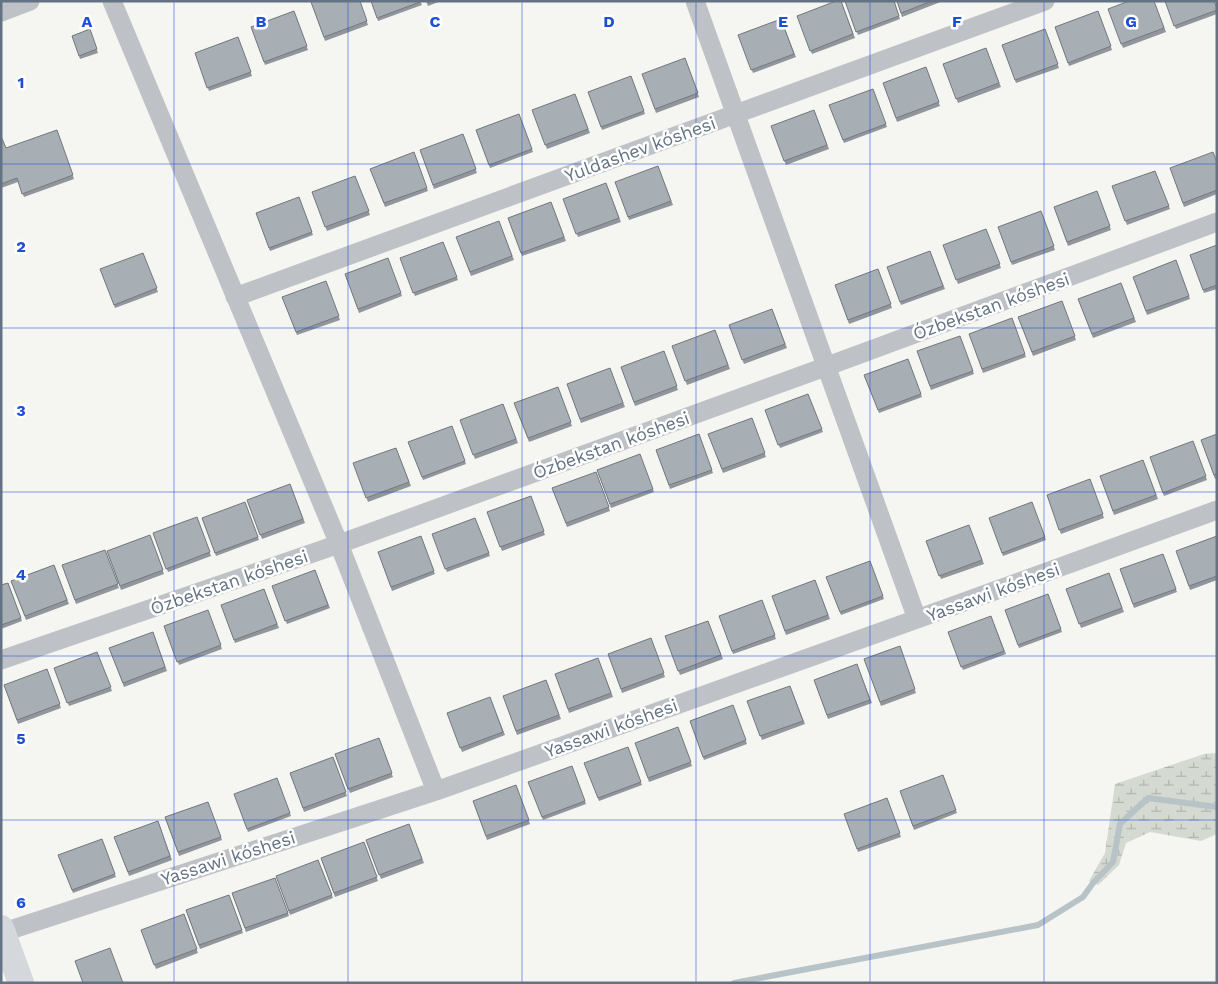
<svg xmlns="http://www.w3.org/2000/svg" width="1218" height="984" font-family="'Work Sans',sans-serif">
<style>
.wetland{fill:url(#wetland-marsh)}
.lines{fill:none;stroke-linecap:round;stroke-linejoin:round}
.stream{stroke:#b8c3c8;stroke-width:6}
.street{stroke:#bec1c6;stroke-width:19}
.secondary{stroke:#d4d8dc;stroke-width:26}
.wall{fill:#90969c}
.building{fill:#a7afb5;stroke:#757a7f}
.grid{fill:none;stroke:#1d4ed8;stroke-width:1;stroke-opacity:0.55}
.labels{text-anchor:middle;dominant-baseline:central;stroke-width:5;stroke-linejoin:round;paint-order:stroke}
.street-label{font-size:18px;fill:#647383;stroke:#fff}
.grid-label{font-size:16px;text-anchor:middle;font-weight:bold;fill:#1d4ed8;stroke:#fff;stroke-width:5;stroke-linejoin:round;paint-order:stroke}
</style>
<defs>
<pattern id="wetland-marsh" width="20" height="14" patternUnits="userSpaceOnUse" patternTransform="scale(1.25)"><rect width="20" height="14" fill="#d4dad1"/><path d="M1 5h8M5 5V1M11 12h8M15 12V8" fill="none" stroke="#b0b5af"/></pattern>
</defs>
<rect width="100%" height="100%" fill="#f5f5f1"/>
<!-- wetland -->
<path class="wetland" d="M1217 753V834L1201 841 1150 832 1126 843 1119 865 1098 885 1089 881 1105 853 1115 784 1204 754Z"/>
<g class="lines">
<!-- stream -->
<path class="stream" d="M734 983 1038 925 1083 897 1093 883 1113 862 1120 824 1148 798 1217 807"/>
<!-- street -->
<path class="street" d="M112 1 339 544 436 791
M695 1 917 619
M1 12 30 1
M235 297 1045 1
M1 660 339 544 825 367 1217 222
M1 933 436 791 917 619 1217 510"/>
<!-- secondary -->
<path class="secondary" d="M1 928 21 983"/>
</g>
<!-- wall -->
<path class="wall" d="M360 1 368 25 325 41 311 2Z
M371 1H420L422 5 378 21Z
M426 1H441L428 6Z
M841 1 855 38 812 54 797 16Z
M845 1H894L900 19 858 35Z
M897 1H943L902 17Z
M1154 1 1166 32 1123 48 1108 9Z
M1165 1 1217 8V14L1176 29Z
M294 11 308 50 265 65 251 27Z
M1098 11 1112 50 1069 66 1055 27Z
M781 19 796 57 753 73 738 35Z
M90 29 98 53 80 59 72 36Z
M1045 29 1059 68 1016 83 1002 45Z
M238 37 252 76 209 91 195 53Z
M986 48 1001 87 958 103 943 64Z
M685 58 699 97 656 113 642 74Z
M926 67 940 106 897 122 883 83Z
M631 76 645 114 602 130 588 92Z
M873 89 887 127 844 143 829 105Z
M575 94 590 133 547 149 532 110Z
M814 110 829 149 786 165 771 126Z
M519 114 533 152 490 168 476 130Z
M57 130 74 179 24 197 18 182 1 188V136L6 148Z
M463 134 477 173 434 189 420 150Z
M414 152 428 191 385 207 370 169Z
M1217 163V194L1184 207 1170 168Z
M658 166 673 205 629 220 615 182Z
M1155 171 1170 209 1127 225 1112 186Z
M355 176 370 215 327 231 312 192Z
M606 183 621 222 578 237 563 199Z
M1097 191 1111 230 1068 246 1054 207Z
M299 197 313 235 270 251 256 213Z
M551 202 566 241 522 256 508 218Z
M1041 211 1055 250 1012 265 998 227Z
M499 221 514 260 471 276 456 237Z
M986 229 1001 268 958 284 943 245Z
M443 242 458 280 415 296 400 258Z
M1217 245V289L1204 293 1190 255Z
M930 251 945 289 901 305 887 267Z
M143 253 158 292 115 308 100 269Z
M388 258 402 296 359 313 345 274Z
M1176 260 1190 299 1147 315 1133 277Z
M878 269 892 308 849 324 835 285Z
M326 281 340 320 297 335 282 297Z
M1121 283 1136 322 1093 338 1078 299Z
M1062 301 1076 340 1033 356 1018 317Z
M772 309 787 348 744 364 729 325Z
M1012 318 1026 357 983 373 969 334Z
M715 330 730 369 687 385 672 346Z
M960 336 974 374 931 390 917 351Z
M664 351 678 390 635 406 621 367Z
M908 359 922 397 879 413 864 375Z
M610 368 625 407 581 423 567 384Z
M558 387 572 426 529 442 514 403Z
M808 394 823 432 780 448 765 410Z
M503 404 518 443 475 459 460 420Z
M752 418 766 457 723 473 708 434Z
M452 426 466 464 423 480 408 442Z
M699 434 713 473 670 489 656 450Z
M1217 434V478L1215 479 1201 440Z
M1193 441 1207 480 1164 496 1150 457Z
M396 448 411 486 368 502 353 463Z
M640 454 654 492 611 508 597 470Z
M1143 460 1158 499 1114 515 1100 476Z
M596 472 610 511 567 527 552 488Z
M1090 479 1104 518 1061 534 1047 495Z
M290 484 305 523 262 539 247 500Z
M531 496 545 535 502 551 487 512Z
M245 502 259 540 216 556 202 518Z
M1032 502 1046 540 1003 556 989 518Z
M197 517 211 556 168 572 153 533Z
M475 518 490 556 447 572 432 534Z
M969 525 984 564 941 579 926 541Z
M150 535 164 574 121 590 107 551Z
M421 536 435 574 392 591 378 552Z
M1217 536V580L1190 590 1176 551Z
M105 550 119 588 76 604 62 565Z
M1163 554 1177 592 1134 608 1120 569Z
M870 561 884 599 841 615 826 577Z
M54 565 69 604 26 620 11 581Z
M315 570 330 608 287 624 272 586Z
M1109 573 1124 612 1081 628 1066 589Z
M815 580 830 619 786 635 772 596Z
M8 583 22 621 1 629V585Z
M264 589 279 628 235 643 221 605Z
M1048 594 1062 632 1019 648 1005 610Z
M762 600 776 639 733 654 719 616Z
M208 610 222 649 179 665 164 626Z
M991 616 1006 654 963 670 948 632Z
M708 621 723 659 680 675 665 636Z
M153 632 167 671 124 687 109 648Z
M651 638 665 677 622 693 608 654Z
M900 646 916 693 881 706 864 659Z
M97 652 112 691 69 706 54 668Z
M598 658 613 697 569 713 555 674Z
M857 664 872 703 828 719 814 680Z
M47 669 61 708 18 724 4 685Z
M546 680 561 719 517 735 503 696Z
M790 686 805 724 762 740 747 701Z
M490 697 505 735 462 752 447 713Z
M733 705 747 744 704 760 690 721Z
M678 727 692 766 649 782 635 743Z
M379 738 393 777 350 793 335 754Z
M628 747 642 785 599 801 584 763Z
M333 757 347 796 304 812 290 773Z
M572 766 586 804 543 820 528 782Z
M943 775 957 813 914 830 900 791Z
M277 778 291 816 248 832 234 794Z
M516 785 530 824 487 840 473 801Z
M887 798 901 837 858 852 844 814Z
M208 802 222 840 179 856 165 817Z
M158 821 172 860 129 876 114 837Z
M409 824 424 863 381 879 366 840Z
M102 839 116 877 73 893 58 855Z
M364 842 378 881 335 897 321 858Z
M318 860 333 898 290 915 276 876Z
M275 878 289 916 246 932 232 893Z
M229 895 243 933 200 949 186 910Z
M184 914 198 953 156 969 141 930Z"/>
<!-- building -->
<path class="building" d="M314 1H360L367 21 324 37 311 2Z
M371 1H420V2L377 18Z
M836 1H841L853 34 810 51 797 16Z
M845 1H894L899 16 856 32Z
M897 1H932L901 13Z
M1129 1H1154L1164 28 1121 44 1108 9Z
M1165 1H1214L1217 8V10L1174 26Z
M294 11 307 46 264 62 251 27Z
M1098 11 1111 46 1068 63 1055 27Z
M781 19 794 54 751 70 738 35Z
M90 29 97 49 79 56 72 36Z
M1045 29 1058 64 1015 80 1002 45Z
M238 37 251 72 207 88 195 53Z
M986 48 999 83 956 99 943 64Z
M685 58 698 93 655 109 642 74Z
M926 67 939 102 896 118 883 83Z
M631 76 644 111 601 127 588 92Z
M873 89 886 124 843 140 829 105Z
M575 94 588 129 545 145 532 110Z
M814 110 827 145 784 161 771 126Z
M519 114 532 149 489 165 476 130Z
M57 130 73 175 22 194 17 178 1 184V136L6 148Z
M463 134 476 169 433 185 420 150Z
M414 152 427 188 384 203 370 169Z
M1213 152 1217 163V190L1183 203 1170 168Z
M658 166 671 201 628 217 615 182Z
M1155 171 1169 206 1125 221 1112 186Z
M355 176 369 211 325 227 312 192Z
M606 183 619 218 576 234 563 199Z
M1097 191 1110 226 1067 242 1054 207Z
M299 197 312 232 269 248 256 213Z
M551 202 564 237 521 253 508 218Z
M1041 211 1054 246 1011 262 998 227Z
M499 221 512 256 470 272 456 237Z
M986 229 1000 264 956 280 943 245Z
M443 242 457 277 413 293 400 258Z
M1217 245V285L1203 290 1190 255Z
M930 251 943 286 900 302 887 267Z
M143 253 157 288 114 305 100 269Z
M388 258 401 293 358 309 345 274Z
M1176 260 1189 296 1146 311 1133 277Z
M878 269 891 304 848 320 835 285Z
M326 281 339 316 296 332 282 297Z
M1121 283 1134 318 1092 334 1078 299Z
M1062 301 1075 336 1032 352 1018 317Z
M772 309 785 344 742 360 729 325Z
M1012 318 1025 354 982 369 969 334Z
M715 330 728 365 685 381 672 346Z
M960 336 973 371 930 386 917 351Z
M664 351 677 386 634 402 621 367Z
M908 359 921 394 878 410 864 375Z
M610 368 623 403 580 419 567 384Z
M558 387 571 422 528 438 514 403Z
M808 394 822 429 778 445 765 410Z
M503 404 516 439 473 455 460 420Z
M752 418 765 453 722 469 708 434Z
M452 426 465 461 422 477 408 442Z
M699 434 712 470 669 485 656 450Z
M1217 434V474L1214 475 1201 440Z
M1193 441 1206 476 1163 493 1150 457Z
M396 448 409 482 366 498 353 463Z
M640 454 653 489 610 504 597 470Z
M1143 460 1156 495 1113 511 1100 476Z
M596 472 609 507 566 523 552 488Z
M1090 479 1103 514 1059 530 1047 495Z
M290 484 303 519 260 535 247 500Z
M531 496 544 531 500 547 487 512Z
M245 502 258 537 215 553 202 518Z
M1032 502 1045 537 1002 553 989 518Z
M197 517 210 552 166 569 153 533Z
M475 518 489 553 445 569 432 534Z
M969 525 982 560 939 576 926 541Z
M150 535 163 570 120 586 107 551Z
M421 536 434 571 391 587 378 552Z
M1217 536V576L1189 586 1176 551Z
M105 550 118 584 75 600 62 565Z
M1163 554 1176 589 1133 604 1120 569Z
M870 561 883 596 840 612 826 577Z
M54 565 67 600 25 616 11 581Z
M315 570 328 605 285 621 272 586Z
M1109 573 1122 608 1079 624 1066 589Z
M815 580 828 615 785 631 772 596Z
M8 583 21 618 1 625V585Z
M264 589 277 624 234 640 221 605Z
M1048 594 1061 629 1018 645 1005 610Z
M762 600 775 635 732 651 719 616Z
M208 610 221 645 177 662 164 626Z
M991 616 1004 651 961 667 948 632Z
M708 621 721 655 678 671 665 636Z
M153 632 165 667 123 683 109 648Z
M651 638 664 673 621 689 608 654Z
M900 646 915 689 880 702 864 659Z
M97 652 111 687 67 703 54 668Z
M598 658 611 693 568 709 555 674Z
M857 664 870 700 827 715 814 680Z
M47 669 60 704 17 720 4 685Z
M546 680 559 715 516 731 503 696Z
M790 686 803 721 760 736 747 701Z
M490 697 503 732 460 748 447 713Z
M733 705 746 740 703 757 690 721Z
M678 727 691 762 648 778 635 743Z
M379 738 392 773 348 789 335 754Z
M628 747 641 782 598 798 584 763Z
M333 757 346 792 303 808 290 773Z
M572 766 585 801 542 817 528 782Z
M943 775 956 810 913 826 900 791Z
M277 778 290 813 247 829 234 794Z
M516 785 529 820 486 836 473 801Z
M887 798 900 833 857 849 844 814Z
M208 802 221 837 178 852 165 817Z
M158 821 170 856 128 872 114 837Z
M409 824 422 859 379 875 366 840Z
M102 839 115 874 72 890 58 855Z
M364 842 377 877 334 893 321 858Z
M318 860 332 895 289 911 276 876Z
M275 878 288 913 245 928 232 893Z
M229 895 242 930 199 945 186 910Z
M184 914 197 949 154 965 141 930Z
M110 948 123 983H83L75 961Z"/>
<!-- grid -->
<path class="grid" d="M174 1V983M348 1V983M522 1V983M696 1V983M870 1V983M1044 1V983M1 164H1217M1 328H1217M1 492H1217M1 656H1217M1 820H1217"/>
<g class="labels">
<!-- street labels -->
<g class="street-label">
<text transform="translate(640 149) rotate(-20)">Yuldashev kóshesi</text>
<text transform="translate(991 306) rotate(-20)">Ózbekstan kóshesi</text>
<text transform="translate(611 445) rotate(-20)">Ózbekstan kóshesi</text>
<text transform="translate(229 582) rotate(-19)">Ózbekstan kóshesi</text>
<text transform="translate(993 592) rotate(-20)">Yassawi kóshesi</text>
<text transform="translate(611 728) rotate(-20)">Yassawi kóshesi</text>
<text transform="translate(228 858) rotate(-18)">Yassawi kóshesi</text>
</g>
</g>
<g class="grid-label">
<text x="87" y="27">A</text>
<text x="261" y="27">B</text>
<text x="435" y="27">C</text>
<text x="609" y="27">D</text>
<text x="783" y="27">E</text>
<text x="957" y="27">F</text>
<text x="1131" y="27">G</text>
<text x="21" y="88">1</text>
<text x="21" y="252">2</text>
<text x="21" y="416">3</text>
<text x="21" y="580">4</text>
<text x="21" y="744">5</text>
<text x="21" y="908">6</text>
</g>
<!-- border -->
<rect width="1218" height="984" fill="none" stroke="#647383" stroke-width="5"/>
</svg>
